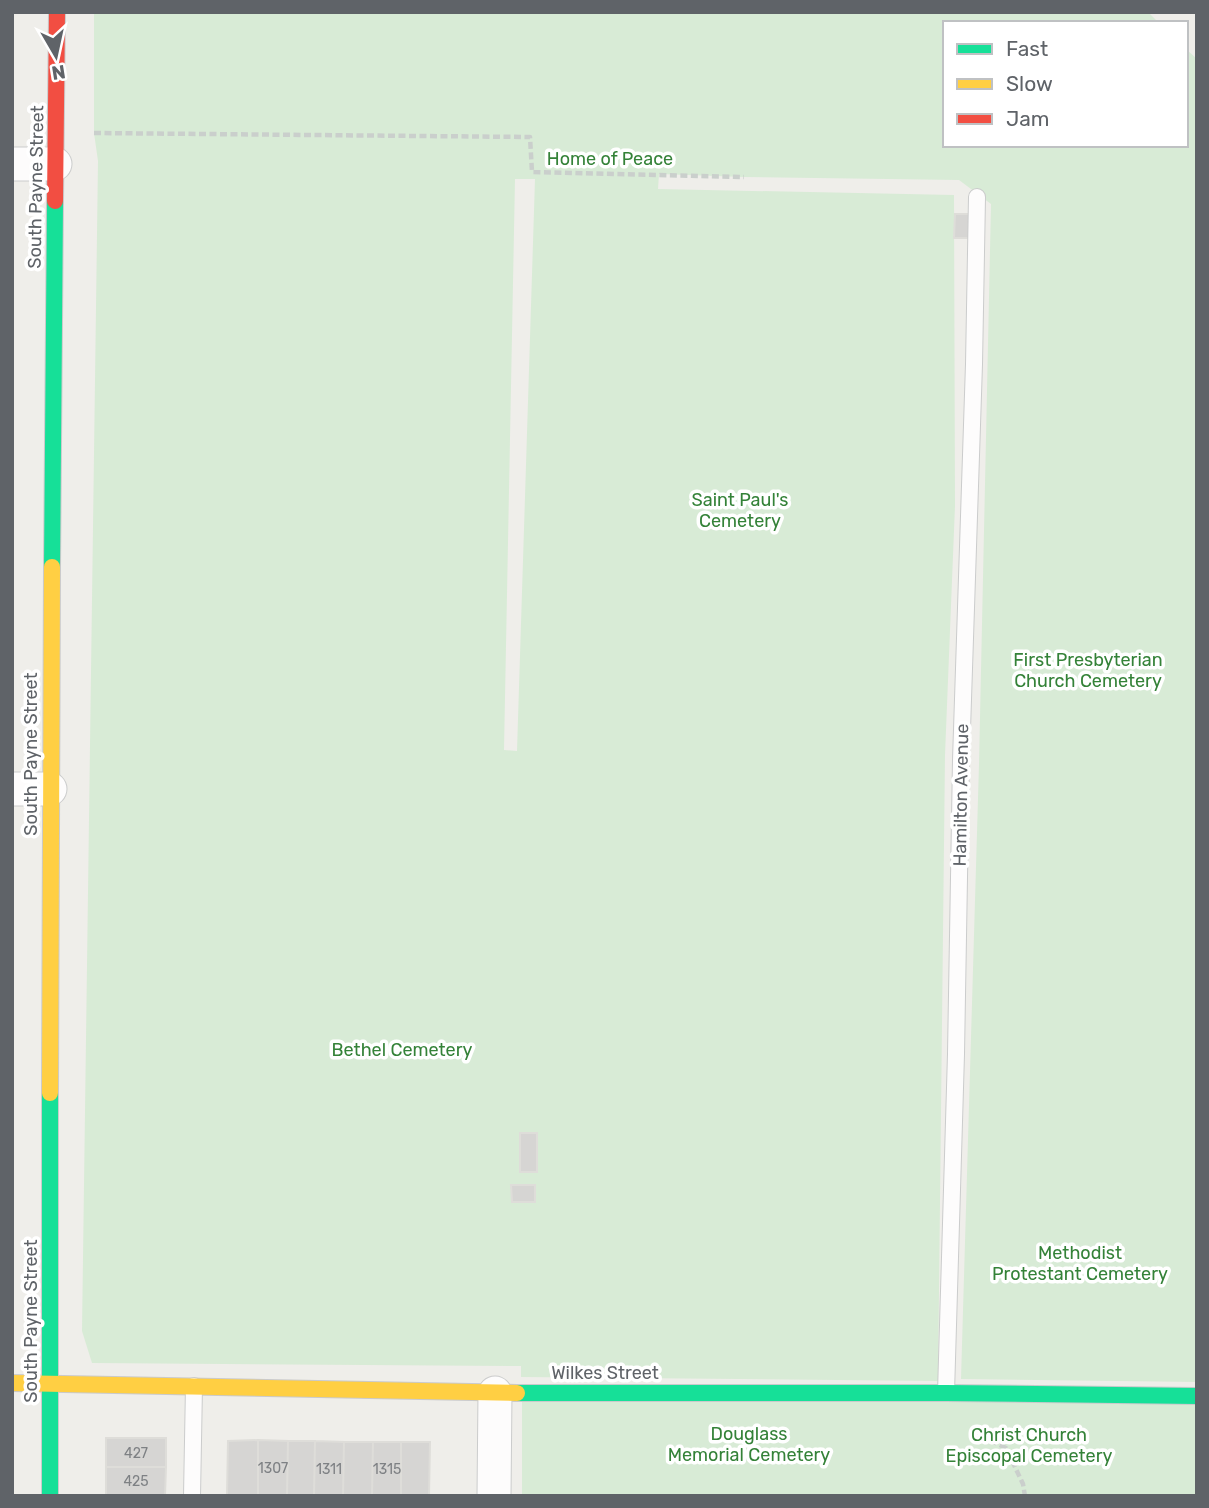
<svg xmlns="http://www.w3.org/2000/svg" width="1209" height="1508" font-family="Rubik,sans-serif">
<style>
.green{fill:#d8ebd6;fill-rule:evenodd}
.building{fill:#d6d5d3;stroke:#deddd9;stroke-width:2}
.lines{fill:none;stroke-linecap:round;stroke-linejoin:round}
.lane-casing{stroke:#cbcccc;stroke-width:18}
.street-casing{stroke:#cbcccc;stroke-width:35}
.fast-casing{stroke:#cacacb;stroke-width:18}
.slow-casing{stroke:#cacacb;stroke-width:18}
.jam-casing{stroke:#cacacb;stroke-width:18}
.path{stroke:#cacfcc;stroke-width:4.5;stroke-dasharray:7 3.5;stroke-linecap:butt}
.lane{stroke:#fdfcfc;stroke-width:16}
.street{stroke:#fdfcfc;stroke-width:33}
.fast{stroke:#16e098;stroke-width:16}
.slow{stroke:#ffcf43;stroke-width:16}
.jam{stroke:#f24e42;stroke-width:16}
.labels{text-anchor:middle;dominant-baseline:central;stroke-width:7;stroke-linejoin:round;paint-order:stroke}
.number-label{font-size:14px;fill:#7e8184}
.park-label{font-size:18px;fill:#348238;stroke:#fff}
.street-label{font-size:18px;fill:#5f6368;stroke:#fff}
</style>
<rect width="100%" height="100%" fill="#efeeea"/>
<!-- green -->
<path class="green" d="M94 12H1148L1159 23H945V145H1186V49L1197 59V1382L961 1379 979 764 991 204 959 180 744 177 659 174 658 189 954 195 955 506 945 755 938 1381 521 1377V1366L92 1363 82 1331 98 161 94 133ZM515 179H535L517 751 504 750Z
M522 1393 1197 1396V1496H522Z"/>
<!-- building -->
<path class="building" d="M955 214H971V238H954Z
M520 1133H537V1172H520Z
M511 1185H535V1202H512Z
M106 1438H166V1467H106Z
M258 1440V1496H227L228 1441Z
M258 1440 288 1441 287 1496H258Z
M288 1441H315L314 1496H287Z
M315 1441 344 1442 343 1496H314Z
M344 1442H373L372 1496H343Z
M373 1442H401V1496H372Z
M401 1442H430L429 1496H401Z
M106 1467H166L165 1496 106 1495Z"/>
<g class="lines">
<!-- lane casing -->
<g class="lane-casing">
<path id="lane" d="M946 1393 956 1054 961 760 974 364 977 197
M192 1496 194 1386"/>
</g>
<!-- street casing -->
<g class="street-casing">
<path id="street" d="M12 164H55
M12 789H50
M494 1496 495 1393"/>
</g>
<!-- fast casing -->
<g class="fast-casing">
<path id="fast" d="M52 567 55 201
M50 1093V1496
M517 1393H946L1197 1396"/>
</g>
<!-- slow casing -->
<g class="slow-casing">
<path id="slow" d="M50 1093 52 567
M12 1383 517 1393"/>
</g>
<!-- jam casing -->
<g class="jam-casing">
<path id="jam" d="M55 201 57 12"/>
</g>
<!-- path -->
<path class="path" d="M94 133 530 137 532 172 744 177
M973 1429 981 1436 1006 1448 1023 1484 1025 1496"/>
<!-- lane -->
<use href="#lane" class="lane"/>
<!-- street -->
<use href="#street" class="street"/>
<!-- fast -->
<use href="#fast" class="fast"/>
<!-- slow -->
<use href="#slow" class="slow"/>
<!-- jam -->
<use href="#jam" class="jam"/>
</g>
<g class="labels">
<!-- number labels -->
<g class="number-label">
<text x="136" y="1453">427</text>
<text x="273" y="1468">1307</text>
<text x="329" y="1469">1311</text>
<text x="387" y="1469">1315</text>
<text x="136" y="1481">425</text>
</g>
<!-- park labels -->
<g class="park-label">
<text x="610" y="159">Home of Peace</text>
<text x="740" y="500">Saint Paul's<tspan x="740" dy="21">Cemetery</tspan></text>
<text x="1088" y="660">First Presbyterian<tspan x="1088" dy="21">Church Cemetery</tspan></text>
<text x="402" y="1050">Bethel Cemetery</text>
<text x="1080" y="1253">Methodist<tspan x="1080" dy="21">Protestant Cemetery</tspan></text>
<text x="749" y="1434">Douglass<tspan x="749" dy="21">Memorial Cemetery</tspan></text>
<text x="1029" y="1435">Christ Church<tspan x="1029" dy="21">Episcopal Cemetery</tspan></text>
</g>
<!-- street labels -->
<g class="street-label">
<text transform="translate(36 187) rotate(-89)">South Payne Street</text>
<text transform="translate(31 754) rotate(-90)">South Payne Street</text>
<text transform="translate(961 795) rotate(-89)">Hamilton Avenue</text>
<text transform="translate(31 1321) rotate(-90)">South Payne Street</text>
<text x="605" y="1373">Wilkes Street</text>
</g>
</g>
<!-- border -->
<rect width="1209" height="1508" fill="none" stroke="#5f6368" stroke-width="28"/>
<!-- legend -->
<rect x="943" y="21" width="245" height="126" fill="#ffffff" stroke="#bfc1c3" stroke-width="2"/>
<rect x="957" y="44" width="35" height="10" fill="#16e098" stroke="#bfc1c3" stroke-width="2"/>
<text x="1006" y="56" font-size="21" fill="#5f6368">Fast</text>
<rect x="957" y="79" width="35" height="10" fill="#ffcf43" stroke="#bfc1c3" stroke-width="2"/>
<text x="1006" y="91" font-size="21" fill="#5f6368">Slow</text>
<rect x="957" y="114" width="35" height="10" fill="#f24e42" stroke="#bfc1c3" stroke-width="2"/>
<text x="1006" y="126" font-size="21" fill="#5f6368">Jam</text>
<!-- north arrow -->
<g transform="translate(56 56) rotate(171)" stroke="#ffffff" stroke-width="5" paint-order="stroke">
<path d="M0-5L12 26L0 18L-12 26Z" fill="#5f6368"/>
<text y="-10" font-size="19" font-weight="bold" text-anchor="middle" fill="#5f6368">N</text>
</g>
</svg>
